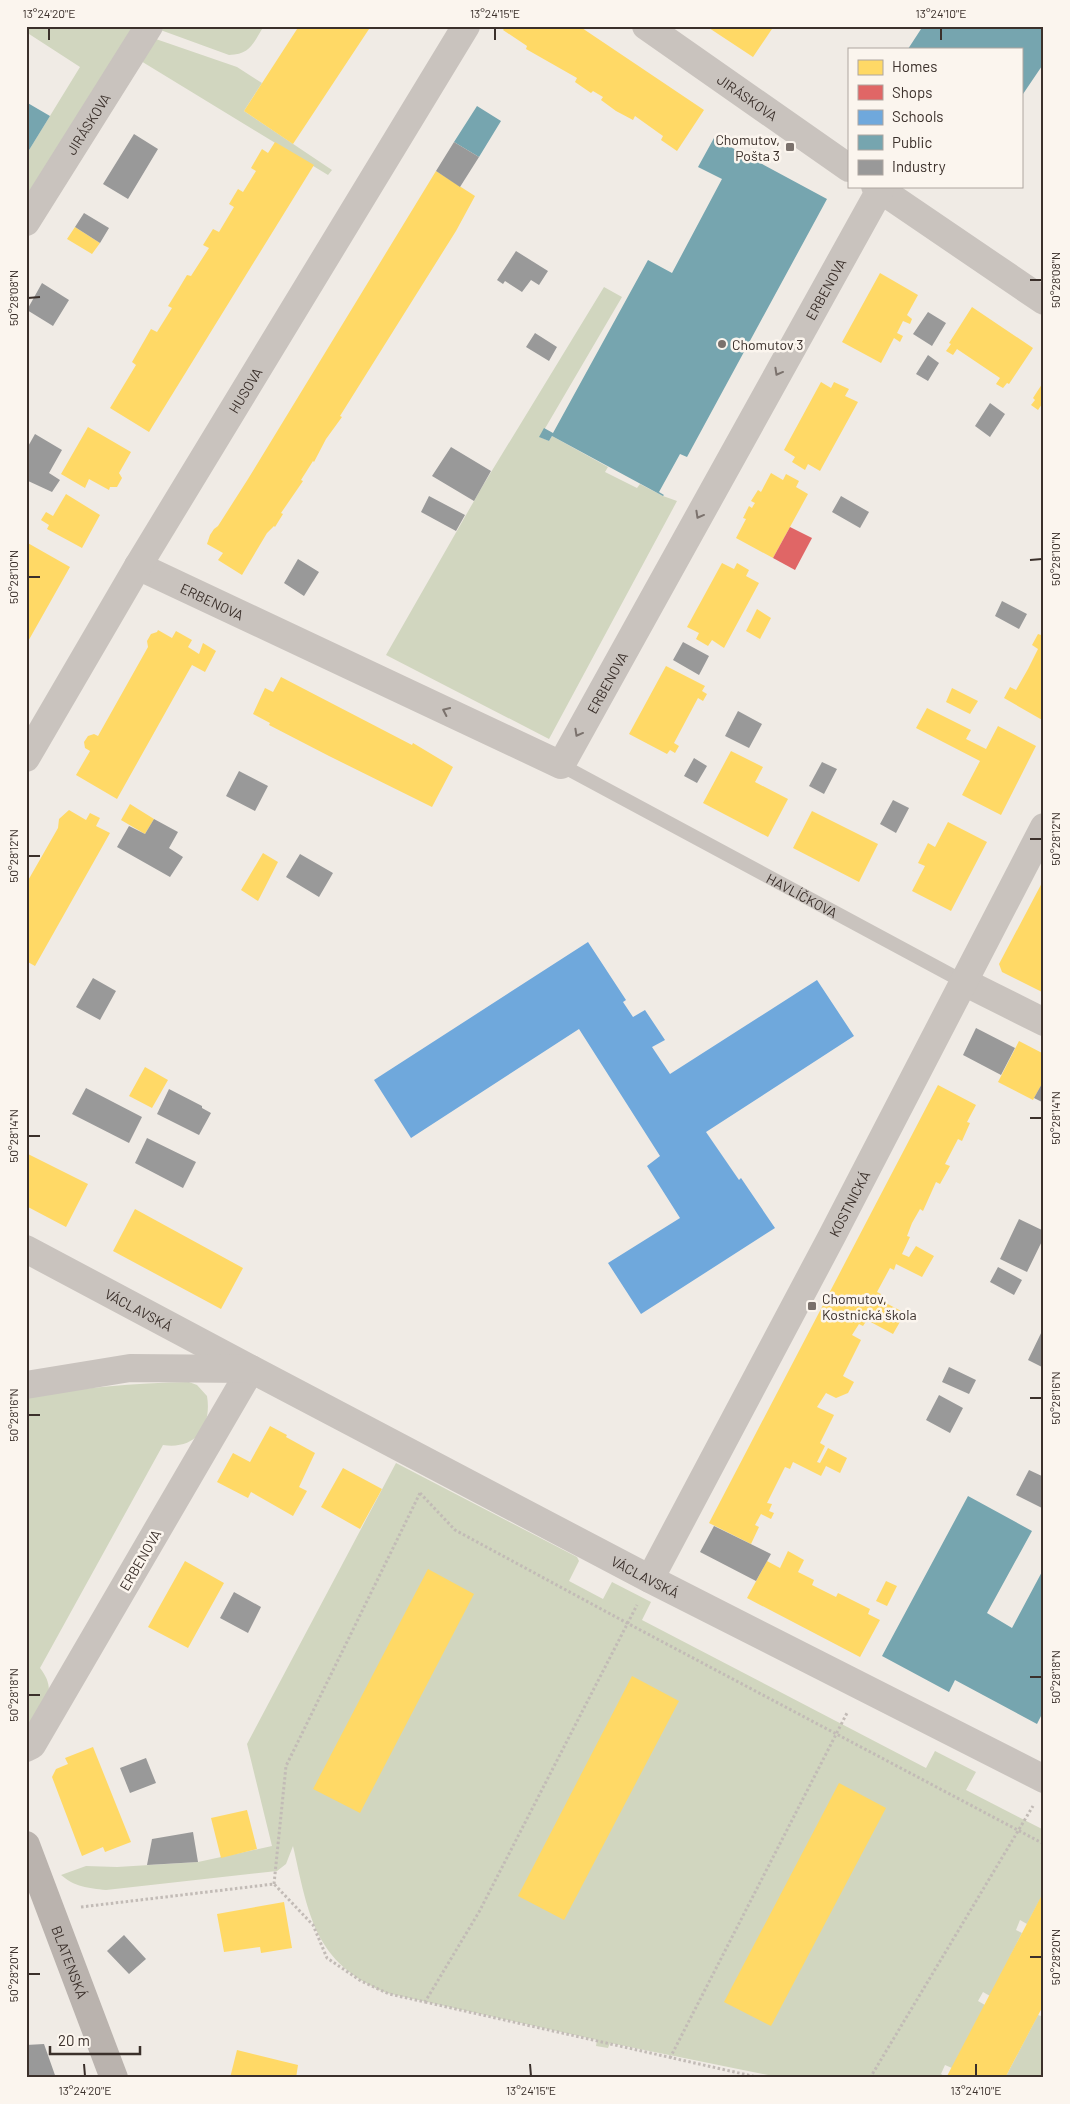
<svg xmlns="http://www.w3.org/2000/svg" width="1070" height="2104" font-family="Barlow,sans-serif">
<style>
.green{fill:#d1d6bf}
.homes{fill:#ffd966}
.shops{fill:#e06666}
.schools{fill:#6fa8dc}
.public{fill:#76a5af}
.industry{fill:#999}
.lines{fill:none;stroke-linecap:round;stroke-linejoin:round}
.path{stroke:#c2bbb6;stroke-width:3;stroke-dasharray:2.5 2.5;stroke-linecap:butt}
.lane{stroke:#c9c3be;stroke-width:14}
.street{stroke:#c9c3be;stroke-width:28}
.secondary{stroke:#bab3ae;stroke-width:28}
.oneway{stroke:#7b726d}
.ticks{fill:none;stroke:#3b302b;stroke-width:2}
.poi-dot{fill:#7a716c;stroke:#fbf5ee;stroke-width:2}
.labels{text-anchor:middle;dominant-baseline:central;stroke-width:5;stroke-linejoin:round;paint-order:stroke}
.street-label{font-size:14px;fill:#3b302b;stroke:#fbf5ee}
.poi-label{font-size:14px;fill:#3b302b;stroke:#fbf5ee;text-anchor:start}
.neatline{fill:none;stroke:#3b302b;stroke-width:2}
.ticks-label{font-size:12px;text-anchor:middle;fill:#3b302b}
</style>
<rect width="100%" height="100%" fill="#f0ebe5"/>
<!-- green -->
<path class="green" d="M26 26H264C253 43 251 54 229 55L155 28 150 37 237 67 262 83 244 111 332 170 328 175 136 58 26 199V155L80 67 26 32Z
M604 287 622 297 540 437 549 441 552 436 608 467 605 472 637 488 640 484 663 496 677 501 549 739 386 655 482 487Z
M189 1382 197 1385 207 1396C212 1426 196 1450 163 1445L40 1668C58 1691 45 1703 33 1725L26 1727V1397C80 1388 134 1383 189 1382Z
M396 1463 577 1557 579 1561 569 1581 603 1599 612 1582 651 1602 642 1620 926 1768 935 1751 976 1772 966 1790 1044 1830V1892L1027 1924 1020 1920 1016 1930 1022 1933 990 1996 983 1992 978 2001 985 2005 952 2068 945 2065 941 2074 947 2078H783L610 2043 608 2048 596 2046 597 2040 387 1993C314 1963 309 1916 293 1846L286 1864 277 1871 106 1890C88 1888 75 1887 61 1875L86 1866 117 1867 198 1862 272 1846 247 1744Z
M1038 2015 1044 2017V2078H1005Z"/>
<!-- homes -->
<path class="homes" d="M299 26H371L293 144 244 111Z
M506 26H579L704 110 677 151 661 140 663 136 635 116 633 120 616 111 601 100 603 97 593 91 591 93 575 82 577 78 526 49 527 46 503 30Z
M706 26H774L753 57Z
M275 142 314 165 149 432 110 408 136 365 132 362 151 329 157 332 172 308 168 306 178 290 187 275 191 276 209 248 203 245 213 229 219 232 234 207 229 204 238 189 243 192 256 171 251 168 262 149 268 153Z
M436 171 475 196 456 231 340 416 342 417 326 439 314 462 313 461 301 480 303 481 281 513 283 514 275 527 274 526 267 533 242 575 218 560 223 553 207 544 210 535 214 529 218 526 248 479Z
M75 227 100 243 92 254 67 239Z
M880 273 918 295 907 315 912 319 910 324 903 321 897 333 903 336 900 342 894 338 881 363 842 342Z
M972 307 1033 348 1009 384 1007 383 1003 388 996 384 1000 378 957 349 953 355 946 351 951 344 949 343Z
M1044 381V406L1042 404 1038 410 1031 405 1035 400 1033 398Z
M821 382 831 388 834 382 849 389 845 396 858 402 820 471 808 464 805 470 792 462 795 457 784 450Z
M88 427 131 452 119 473 122 478 117 487H110L109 490 89 479 85 488 61 474Z
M771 473 783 480 786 474 799 481 796 487 808 494 773 558 736 538 746 519 743 518 749 506 752 508 753 506 755 503 751 501 758 490 761 492Z
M66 494 100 515 82 548 47 529 49 525 41 520 46 512 53 516Z
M26 542 70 567 26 645Z
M722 563 734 569 737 563 749 570 746 576 759 583 724 648 712 640 708 646 696 639 699 633 687 627Z
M757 609 771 618 760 639 746 631Z
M158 630 172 638 176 631 192 640 188 647 199 654 203 643 216 651 205 672 192 665 117 799 76 775 90 751 85 748 84 742 88 736 94 734 98 736 148 647 147 641 151 634 157 632Z
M1038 634 1044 636V721L1004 698 1010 687 1016 690 1028 669 1038 649 1032 645Z
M666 666 705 686 702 691 707 694 703 701 698 698 674 743 679 746 675 753 670 750 667 754 629 734Z
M281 677 412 745 413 743 453 767 432 807 329 756 269 725 270 723 253 714 265 688 273 692Z
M952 688 978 701 970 714 946 702Z
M927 708 971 730 966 739 986 749 998 726 1036 746 1001 815 962 795 980 761 916 728Z
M731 751 763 767 755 782 788 799 768 837 703 803Z
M130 804 154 819 145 834 121 820Z
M69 810 86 820 90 813 100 818 96 826 110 833 35 966 26 961V884L58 828 59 819Z
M812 811 878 844 859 882 793 848Z
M948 822 987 842 951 911 912 891 925 866 918 863 928 843 935 847Z
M263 853 278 862 258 901 241 890Z
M1044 879V993L1002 972 999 964Z
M1019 1041 1044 1054V1080L1033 1100 998 1082Z
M145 1067 168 1080 152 1108 129 1096Z
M938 1085 976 1105 967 1122 970 1123 962 1141 958 1139 945 1164 950 1166 940 1184 936 1182 923 1211 920 1209 912 1223 907 1236 910 1237 902 1254 909 1257 916 1246 934 1256 922 1277 896 1264 894 1270 890 1268 877 1292 881 1294 878 1299 905 1313 893 1334 867 1320 863 1326 859 1324 852 1335 861 1340 843 1376 854 1382 848 1393 836 1398 826 1393 817 1407 834 1415 820 1443 825 1446 817 1462 820 1463 828 1448 847 1458 840 1473 826 1466 821 1476 793 1462 790 1469 785 1467 767 1503 772 1504 769 1511 774 1513 771 1519 761 1514 755 1525 759 1527 751 1544 709 1523Z
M26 1153 88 1184 66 1227 28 1207 26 1209Z
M135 1209 243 1268 221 1309 113 1251Z
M270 1426 287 1435 286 1437 315 1453 299 1487 307 1491 293 1516 251 1492 248 1498 217 1482 233 1453 250 1462Z
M343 1468 382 1489 360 1529 321 1507Z
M788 1551 804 1560 798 1572 814 1580 812 1585 836 1597 838 1593 870 1609 868 1614 880 1620 860 1657 747 1598 767 1561 780 1568Z
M185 1561 224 1583 188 1648 148 1627Z
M428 1569 474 1594 360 1813 313 1789Z
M886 1581 897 1586 887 1606 876 1601Z
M632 1676 679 1701 564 1920 518 1896Z
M93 1747 131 1842 105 1852 103 1847 82 1856 52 1777 56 1769 68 1764 65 1758Z
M839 1783 886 1808 771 2026 724 2002Z
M247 1810 257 1849 221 1858 211 1818Z
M1044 1891V2004L1005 2078H946Z
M284 1902 292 1948 261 1953 260 1947 224 1952 217 1914Z
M237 2050 298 2065 296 2078H230Z"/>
<!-- shops -->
<path class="shops" d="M790 527 812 538 795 570 773 558Z"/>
<!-- schools -->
<path class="schools" d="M588 942 626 1000 623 1002 633 1017 645 1010 665 1040 652 1047 670 1074 817 980 854 1036 706 1132 739 1180 741 1178 775 1228 641 1314 608 1263 680 1218 647 1166 660 1156 579 1029 411 1138 374 1080Z"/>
<!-- public -->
<path class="public" d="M923 26H1044V63L1023 94 1021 93V49H908Z
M26 102 50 116 26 155Z
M477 106 501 121 479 157 454 142Z
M714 138 827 199 687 457 680 454 659 492 664 495 663 496 552 436 549 441 539 437 544 428 553 433 648 260 672 273 722 179 698 167Z
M968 1496 1032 1531 987 1613 1012 1628 1044 1568V1710L1037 1724 955 1680 949 1692 882 1656Z"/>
<!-- industry -->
<path class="industry" d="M134 134 158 149 128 199 103 184Z
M454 142 479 157 460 187 436 171Z
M84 213 109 228 100 243 75 227Z
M516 251 548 271 539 285 531 280 522 292 505 281 503 284 497 280Z
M42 283 69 300 53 326 27 310Z
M928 312 946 323 932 346 913 334Z
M535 333 557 347 549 361 526 347Z
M928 355 939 363 928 381 916 374Z
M990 403 1005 414 990 437 975 426Z
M35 434 62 450 49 473 60 480 52 492 26 480V450Z
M451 447 491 471 474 501 432 476Z
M429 496 465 515 456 531 421 512Z
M841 496 869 512 860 528 832 512Z
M298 559 319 572 304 596 284 583Z
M1002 601 1027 614 1019 629 995 616Z
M683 642 709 656 699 675 673 660Z
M738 711 762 724 749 748 725 736Z
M694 758 707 766 697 783 684 776Z
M822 762 837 769 824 794 809 786Z
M239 771 268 786 255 811 226 796Z
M893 800 909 808 896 833 880 824Z
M154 819 178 832 169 848 183 857 170 877 117 847 129 826 145 834Z
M300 854 333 873 319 897 286 877Z
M93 978 116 991 100 1020 76 1007Z
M976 1028 1015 1048 1001 1075 963 1055Z
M1044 1080V1103L1034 1098Z
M86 1088 142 1117 129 1143 72 1114Z
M169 1089 202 1106V1108L211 1113 199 1135 157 1114Z
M147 1138 196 1162 183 1188 135 1163Z
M1019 1219 1044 1231V1237L1027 1272 1000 1259Z
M998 1267 1022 1280 1014 1295 990 1282Z
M1044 1327V1368L1028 1360Z
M949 1367 976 1380 969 1394 942 1382Z
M939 1395 963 1408 950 1433 926 1420Z
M1029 1470 1044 1477V1509L1016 1495Z
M714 1526 771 1554 756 1581 700 1552Z
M234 1592 261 1607 248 1633 220 1618Z
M146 1758 156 1783 130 1793 120 1768Z
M193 1832 198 1862 147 1865 152 1839Z
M124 1935 146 1959 129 1974 107 1951Z
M44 2044 56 2078H26V2045Z"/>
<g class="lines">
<!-- path -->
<path class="path" d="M420 1493 455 1530 627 1623 1044 1844
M274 1884 286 1766 421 1491
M81 1907 274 1884 313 1925 327 1958 361 1981 389 1994 425 2002 479 1912 637 1605
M425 2002 761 2078
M670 2058 848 1711
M870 2078 1033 1806"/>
<!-- lane -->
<path class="lane" id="s1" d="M561 765 964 982"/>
<!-- street -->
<g class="street">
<path id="s2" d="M646 26 849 168"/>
<path d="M875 186 1044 301"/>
<path id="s3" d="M26 222 149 26"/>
<path id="s4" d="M138 566 561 765 880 190"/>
<path id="s5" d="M26 758 138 566 466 26"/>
<path d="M964 982 1044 1022"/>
<path id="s6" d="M26 1249 251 1369 32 1745 26 1748"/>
<path id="s7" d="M26 1385 130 1368 251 1369 650 1579 1044 1779"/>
<path id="s8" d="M650 1579 832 1236 1044 827"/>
</g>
<!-- secondary -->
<path class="secondary" id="s9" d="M26 1845 114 2078"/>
</g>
<!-- one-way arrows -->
<defs><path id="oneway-chevron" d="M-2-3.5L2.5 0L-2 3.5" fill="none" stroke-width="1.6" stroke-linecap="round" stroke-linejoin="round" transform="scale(1.25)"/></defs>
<g class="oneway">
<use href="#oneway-chevron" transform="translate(778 372) rotate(119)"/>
<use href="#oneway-chevron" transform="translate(699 515) rotate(119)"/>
<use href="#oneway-chevron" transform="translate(446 711) rotate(-155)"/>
<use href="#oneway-chevron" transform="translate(578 733) rotate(119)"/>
</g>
<!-- ticks -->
<path class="ticks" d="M49 28V40M495 28V40M941 28V40M1030 280H1042M28 298 40 297M1030 560 1042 559M28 577H40M1030 839H1042M28 856H40M1030 1118H1042M28 1136H40M1030 1398H1042M28 1415H40M1030 1677H1042M28 1695H40M1030 1957H1042M28 1974H40M84 2064 85 2076M530 2064 531 2076M976 2064V2076"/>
<!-- markers -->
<g class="poi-dot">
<rect x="785" y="142" width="10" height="10" rx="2.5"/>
<circle cx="722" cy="344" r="5"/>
<rect x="807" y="1301" width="10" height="10" rx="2.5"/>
</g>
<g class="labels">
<!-- street labels -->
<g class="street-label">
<text stroke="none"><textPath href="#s2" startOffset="124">JIRÁSKOVA</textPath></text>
<text stroke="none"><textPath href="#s3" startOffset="116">JIRÁSKOVA</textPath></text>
<text stroke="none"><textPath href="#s4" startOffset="1012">ERBENOVA</textPath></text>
<text stroke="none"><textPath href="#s5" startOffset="428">HUSOVA</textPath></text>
<text stroke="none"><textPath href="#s4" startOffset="82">ERBENOVA</textPath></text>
<text stroke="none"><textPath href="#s4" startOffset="562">ERBENOVA</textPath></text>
<text stroke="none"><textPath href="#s1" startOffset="274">HAVLÍČKOVA</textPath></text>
<text stroke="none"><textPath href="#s8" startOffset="425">KOSTNICKÁ</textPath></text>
<text stroke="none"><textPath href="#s6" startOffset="128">VÁCLAVSKÁ</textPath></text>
<text transform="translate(140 1560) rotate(-60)">ERBENOVA</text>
<text stroke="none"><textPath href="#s7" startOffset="672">VÁCLAVSKÁ</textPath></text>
<text stroke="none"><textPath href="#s9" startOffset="125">BLATENSKÁ</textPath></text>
</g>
<!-- poi labels -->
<g class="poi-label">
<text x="780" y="139" text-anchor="end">Chomutov,<tspan x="780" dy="16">Pošta 3</tspan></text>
<text x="732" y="344">Chomutov 3</text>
<text x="822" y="1298">Chomutov,<tspan x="822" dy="16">Kostnická škola</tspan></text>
</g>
</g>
<!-- border -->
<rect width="1070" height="2104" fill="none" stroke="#fbf5ee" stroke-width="55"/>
<!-- legend -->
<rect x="848" y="48" width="175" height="140" fill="#fbf5ee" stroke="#aea6a0"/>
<rect x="858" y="60" width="25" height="15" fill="#ffd966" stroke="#aea6a0"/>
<text x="892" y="72" font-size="15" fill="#3b302b">Homes</text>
<rect x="858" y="85" width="25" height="15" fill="#e06666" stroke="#aea6a0"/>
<text x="892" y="98" font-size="15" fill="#3b302b">Shops</text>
<rect x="858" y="110" width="25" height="15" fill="#6fa8dc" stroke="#aea6a0"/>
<text x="892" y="122" font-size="15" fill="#3b302b">Schools</text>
<rect x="858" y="135" width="25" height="15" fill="#76a5af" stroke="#aea6a0"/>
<text x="892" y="148" font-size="15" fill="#3b302b">Public</text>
<rect x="858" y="160" width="25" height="15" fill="#999999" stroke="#aea6a0"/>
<text x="892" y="172" font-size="15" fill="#3b302b">Industry</text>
<!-- scale -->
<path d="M50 2046v8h90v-8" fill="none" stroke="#3b302b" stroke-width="2.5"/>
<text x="58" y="2046" font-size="15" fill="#3b302b" stroke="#fbf5ee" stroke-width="4" paint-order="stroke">20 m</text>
<rect x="28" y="28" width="1014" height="2048" class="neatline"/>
<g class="ticks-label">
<text x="49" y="18">13°24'20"E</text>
<text x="495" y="18">13°24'15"E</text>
<text x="941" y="18">13°24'10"E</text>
<text transform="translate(1056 280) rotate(-90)" y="4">50°28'08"N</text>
<text transform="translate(14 298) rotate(-90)" y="4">50°28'08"N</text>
<text transform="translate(1056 559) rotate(-90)" y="4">50°28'10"N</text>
<text transform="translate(14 577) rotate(-90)" y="4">50°28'10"N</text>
<text transform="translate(1056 839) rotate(-90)" y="4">50°28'12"N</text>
<text transform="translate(14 856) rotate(-90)" y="4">50°28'12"N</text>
<text transform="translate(1056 1118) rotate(-90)" y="4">50°28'14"N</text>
<text transform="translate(14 1136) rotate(-90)" y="4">50°28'14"N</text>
<text transform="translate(1056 1398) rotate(-90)" y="4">50°28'16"N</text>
<text transform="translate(14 1415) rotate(-90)" y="4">50°28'16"N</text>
<text transform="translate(1056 1677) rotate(-90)" y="4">50°28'18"N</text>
<text transform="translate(14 1695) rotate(-90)" y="4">50°28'18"N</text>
<text transform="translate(1056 1957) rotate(-90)" y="4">50°28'20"N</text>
<text transform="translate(14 1974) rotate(-90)" y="4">50°28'20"N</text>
<text x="85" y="2095">13°24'20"E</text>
<text x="531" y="2095">13°24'15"E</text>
<text x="976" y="2095">13°24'10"E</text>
</g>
</svg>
